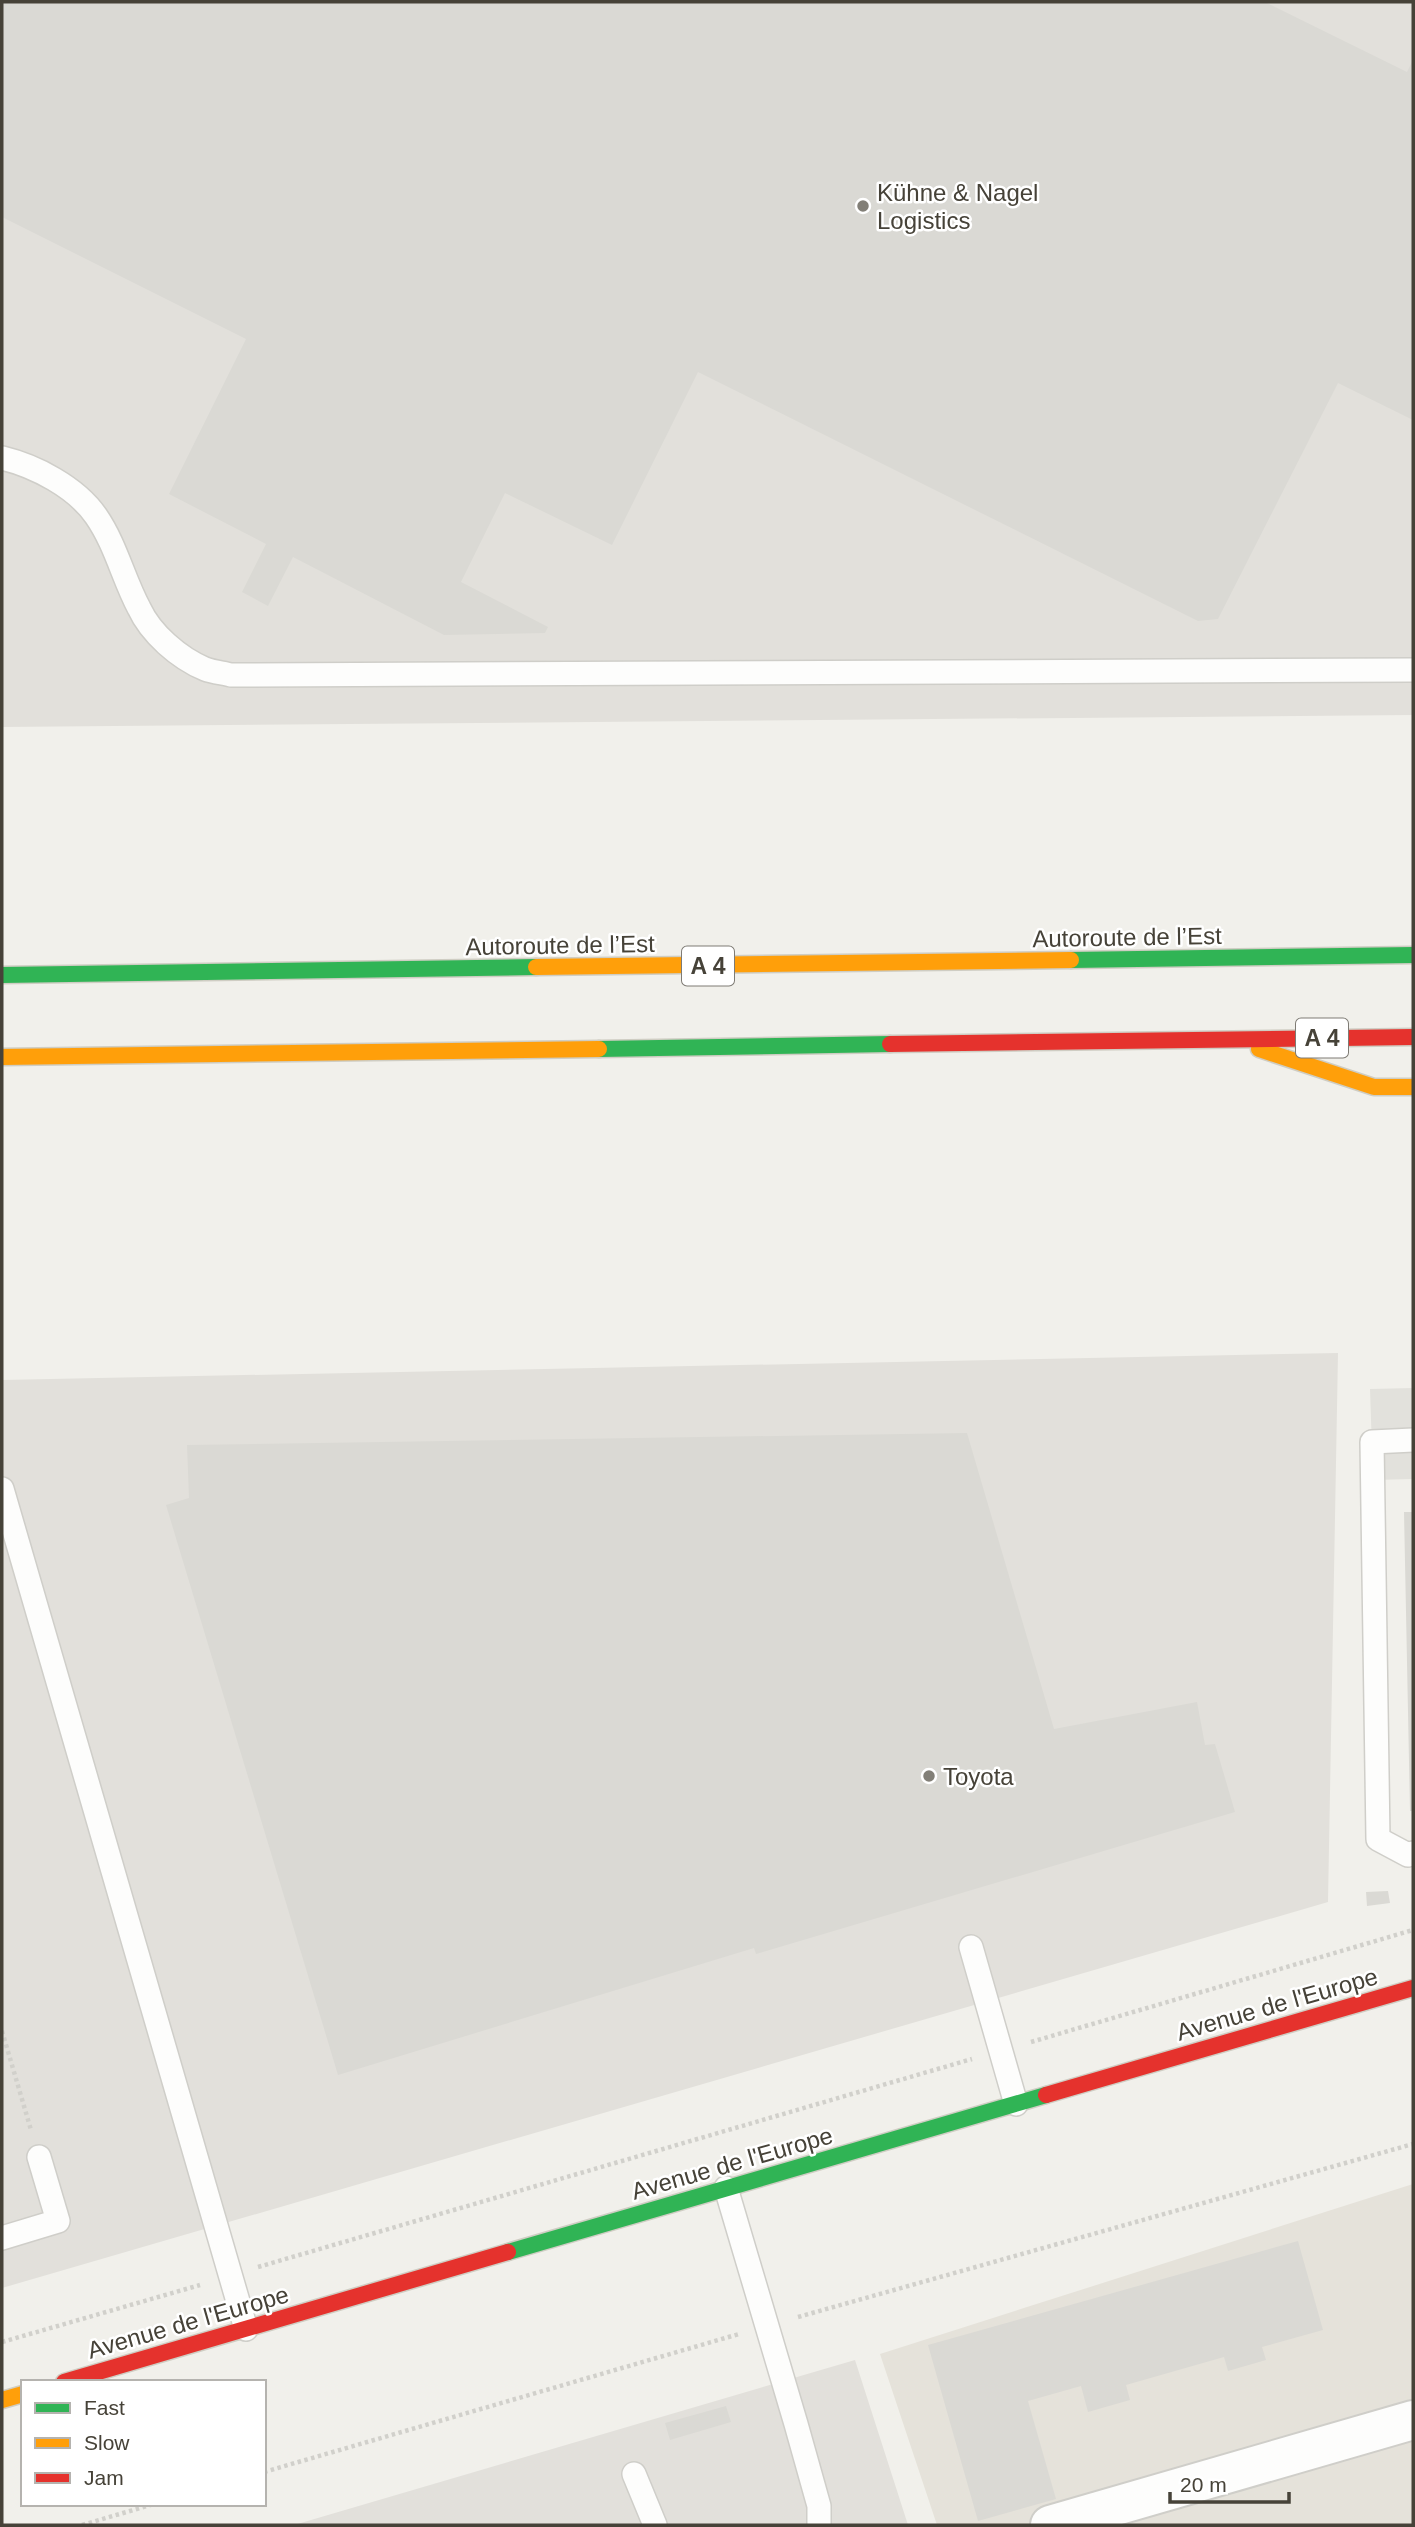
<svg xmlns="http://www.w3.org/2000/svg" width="1415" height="2527" font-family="Arial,sans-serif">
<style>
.residential{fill:#e5e2da}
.industrial{fill:#e2e0db}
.parking{fill:#e2e1dc}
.building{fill:#dad9d4}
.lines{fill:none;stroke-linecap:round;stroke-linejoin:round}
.lane-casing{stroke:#cfcec9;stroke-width:26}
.street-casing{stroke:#cfcec9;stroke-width:42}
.fast-casing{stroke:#cfcdc3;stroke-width:19}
.slow-casing{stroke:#cfcdc3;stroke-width:19}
.jam-casing{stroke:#cfcdc3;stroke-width:19}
.path{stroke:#d1d0cb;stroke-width:4.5;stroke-dasharray:3.5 3.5;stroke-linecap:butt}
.lane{stroke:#fdfdfc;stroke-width:23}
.street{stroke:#fdfdfc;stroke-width:38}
.fast{stroke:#30b455;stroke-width:16}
.slow{stroke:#ff9f0a;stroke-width:16}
.jam{stroke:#e5322d;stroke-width:16}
.poi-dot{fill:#827f77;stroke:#fff;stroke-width:2.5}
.labels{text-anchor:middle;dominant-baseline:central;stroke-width:5;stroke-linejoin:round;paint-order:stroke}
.shield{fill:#fff;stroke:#7e7b74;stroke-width:2}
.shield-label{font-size:23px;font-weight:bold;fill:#464238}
.poi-label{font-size:24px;fill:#464238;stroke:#fff;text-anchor:start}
.street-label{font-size:24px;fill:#464238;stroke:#fff}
</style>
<rect width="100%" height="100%" fill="#f1f0eb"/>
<!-- residential -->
<path class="residential" d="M1413 2184V2525H937L880 2354Z"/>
<!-- industrial -->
<path class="industrial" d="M2 2H1413V715L2 727Z
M1338 1353 1328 1902 2 2288V1380Z
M855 2360 908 2525H294Z"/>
<!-- parking -->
<path class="parking" d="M1413 1388V1479L1373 1480 1370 1389Z"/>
<!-- building -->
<path class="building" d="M2 2H1265L1407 72 1413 60V420L1338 383 1218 619 1198 621 698 372 612 545 505 493 461 582 548 627 545 633 444 635 293 557 268 606 242 592 266 544 169 494 246 339 2 217Z
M967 1433 1054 1729 1197 1702 1205 1745 1215 1744 1235 1812 756 1954 754 1948 338 2075 166 1505 189 1498 187 1445Z
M1404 1512H1413V1811H1410Z
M1388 1891 1390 1903 1367 1906 1366 1892Z
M1298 2241 1323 2330 1262 2347 1266 2360 1228 2371 1224 2357 1126 2385 1130 2400 1088 2412 1081 2386 1028 2401 1056 2499 978 2521 928 2345Z
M726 2406 731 2422 670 2440 665 2423Z"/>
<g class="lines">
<!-- lane casing -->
<g class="lane-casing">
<path id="lane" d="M2 458C35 466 76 487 96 516 116 545 123 578 139 608 151 634 179 658 205 669 213 672 223 673 231 675L1413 670
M1413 1440 1372 1442 1378 1839 1408 1855 1413 1853
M2 1489 246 2329
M971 1947 1016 2104
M726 2188 796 2424 819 2506V2525
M2 2238 58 2221 39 2157
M634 2474 655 2525"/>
</g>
<!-- street casing -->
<g class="street-casing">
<path id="street" d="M1050 2525 1413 2420"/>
</g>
<!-- fast casing -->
<g class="fast-casing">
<path id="fast" d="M1071 960 1413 955
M2 975 536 967
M599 1049 890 1044
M508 2252 1046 2095"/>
</g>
<!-- slow casing -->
<g class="slow-casing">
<path id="slow" d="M536 967 1071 960
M1259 1049 1374 1087H1413
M2 1057 599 1049
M2 2400 23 2394"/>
</g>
<!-- jam casing -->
<g class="jam-casing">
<path id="jam" d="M890 1044 1413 1037
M1046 2095 1413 1988
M64 2382 508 2252"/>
</g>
<!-- path -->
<path class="path" d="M2 2031 31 2130
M1031 2042 1413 1930
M258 2267 972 2059
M798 2317 1413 2144
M2 2342 200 2285
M264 2472 739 2334
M82 2525 154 2504"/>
<!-- lane -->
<use href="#lane" class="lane"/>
<!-- street -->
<use href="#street" class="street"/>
<!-- fast -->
<use href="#fast" class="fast"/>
<!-- slow -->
<use href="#slow" class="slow"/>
<!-- jam -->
<use href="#jam" class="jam"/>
</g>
<!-- markers -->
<g class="poi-dot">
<circle cx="863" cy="206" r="7"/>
<circle cx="929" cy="1776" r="7"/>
</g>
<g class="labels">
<!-- shield labels -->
<g class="shield">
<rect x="682" y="946.5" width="52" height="39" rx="5"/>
<rect x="1296" y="1018.5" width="52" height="39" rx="5"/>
</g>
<g class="shield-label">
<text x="708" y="966">A 4</text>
<text x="1322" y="1038">A 4</text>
</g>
<!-- poi labels -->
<g class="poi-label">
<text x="877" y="192">Kühne &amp; Nagel<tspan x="877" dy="28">Logistics</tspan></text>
<text x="943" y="1776">Toyota</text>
</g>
<!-- street labels -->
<g class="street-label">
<text transform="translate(1127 937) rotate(-1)">Autoroute de l’Est</text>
<text transform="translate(560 945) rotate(-1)">Autoroute de l’Est</text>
<text transform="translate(1277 2004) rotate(-16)">Avenue de l'Europe</text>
<text transform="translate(732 2163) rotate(-16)">Avenue de l'Europe</text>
<text transform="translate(188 2322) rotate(-16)">Avenue de l'Europe</text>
</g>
</g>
<!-- border -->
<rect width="1415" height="2527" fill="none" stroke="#464238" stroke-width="7"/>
<!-- legend -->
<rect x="21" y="2380" width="245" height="126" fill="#ffffff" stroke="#b5b3af" stroke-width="2"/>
<rect x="35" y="2403" width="35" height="10" fill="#30b455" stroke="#b5b3af" stroke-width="2"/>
<text x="84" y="2415" font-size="21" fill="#464238">Fast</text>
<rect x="35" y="2438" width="35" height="10" fill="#ff9f0a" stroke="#b5b3af" stroke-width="2"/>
<text x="84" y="2450" font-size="21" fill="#464238">Slow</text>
<rect x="35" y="2473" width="35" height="10" fill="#e5322d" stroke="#b5b3af" stroke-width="2"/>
<text x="84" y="2485" font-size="21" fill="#464238">Jam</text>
<!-- scale -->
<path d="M1170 2492v10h119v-10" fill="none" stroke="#464238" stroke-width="3.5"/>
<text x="1180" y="2492" font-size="21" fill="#464238" stroke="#ffffff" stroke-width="5" paint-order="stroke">20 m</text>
</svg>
